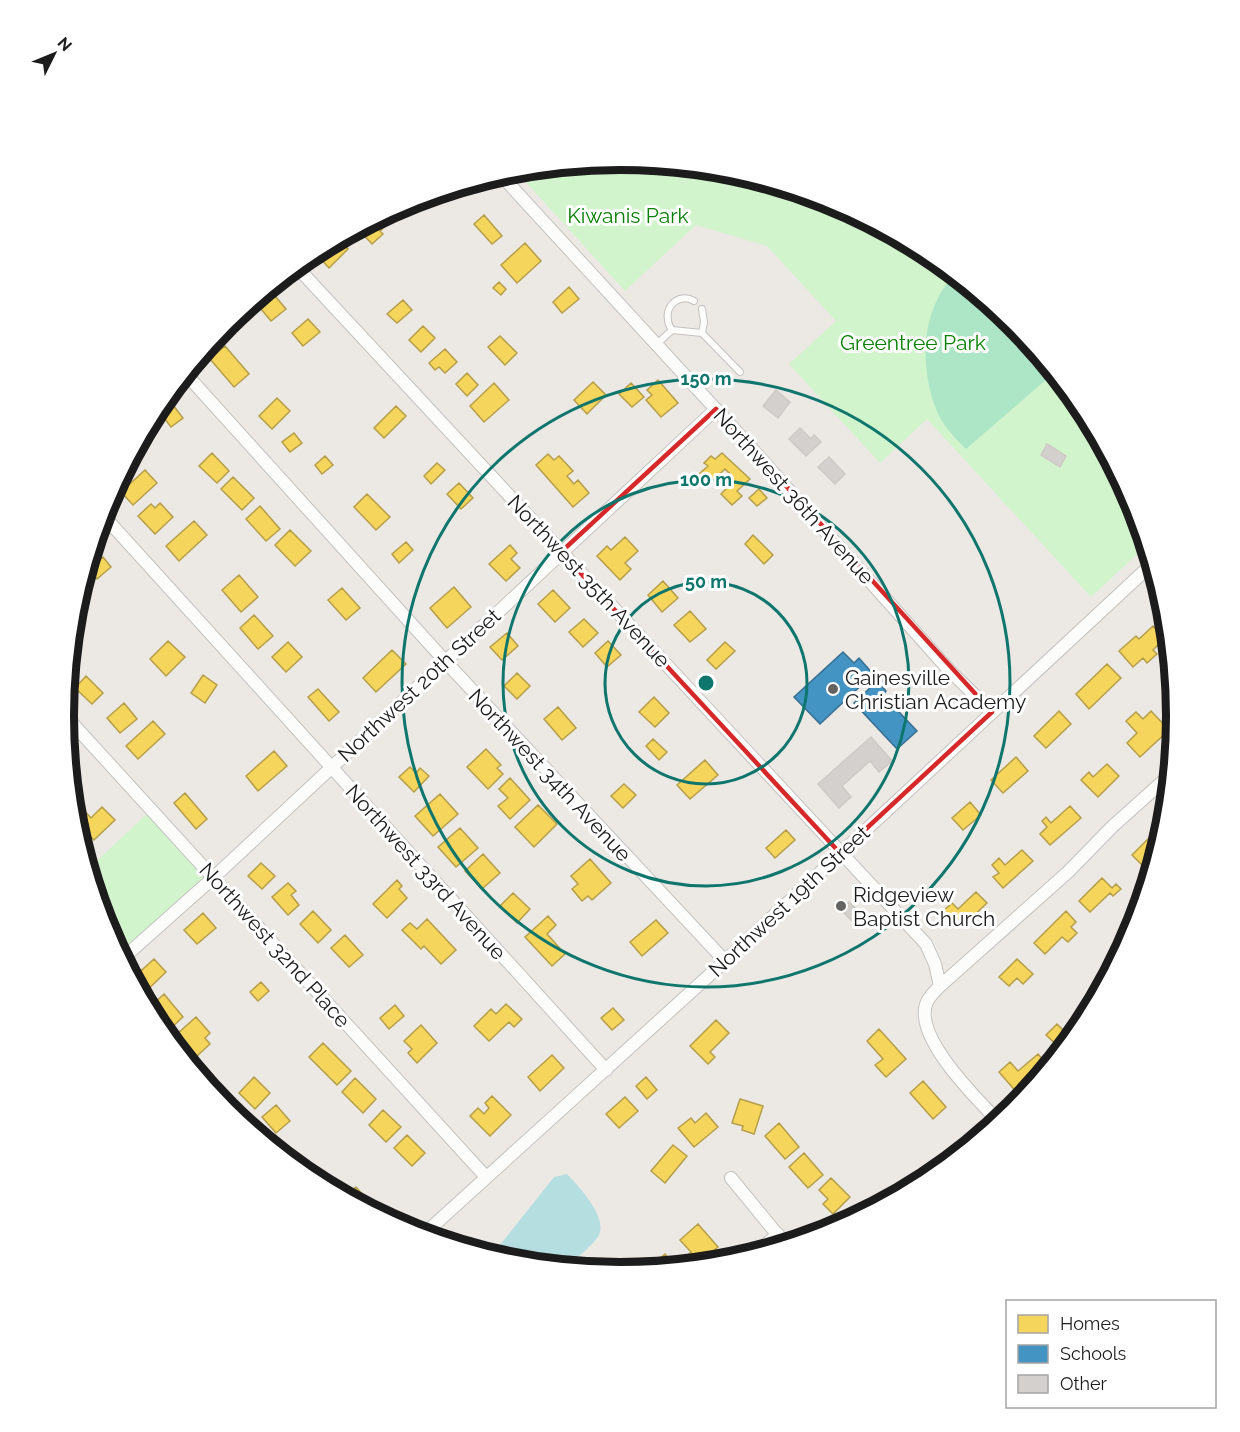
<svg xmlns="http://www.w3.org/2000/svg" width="1240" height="1432" font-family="Raleway,sans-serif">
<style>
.park{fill:#d2f4cc}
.pitch{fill:#ace6c6}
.water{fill:#b5dee1}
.homes{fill:#f6d55c;stroke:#b59e49;stroke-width:1.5}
.schools{fill:#4393c3;stroke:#376f91;stroke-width:1.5}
.building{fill:#d4d0cd;stroke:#cfc9c5;stroke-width:1.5}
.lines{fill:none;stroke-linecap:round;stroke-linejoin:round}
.service-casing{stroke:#c4c2c0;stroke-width:8}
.minor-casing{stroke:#c4c2c0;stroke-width:14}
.service{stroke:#fcfcfb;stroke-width:6}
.minor{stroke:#fcfcfb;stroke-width:12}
.marked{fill:none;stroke:#d62828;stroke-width:4.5;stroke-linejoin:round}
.ring{fill:none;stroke:#0f766e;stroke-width:3}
.poi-dot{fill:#656362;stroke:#fff;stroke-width:2}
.labels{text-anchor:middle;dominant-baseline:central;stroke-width:6;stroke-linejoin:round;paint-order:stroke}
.park-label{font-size:21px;fill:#088103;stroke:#fff}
.street-label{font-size:21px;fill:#1c1c1c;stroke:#fff}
.poi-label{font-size:21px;fill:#1c1c1c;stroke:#fff;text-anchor:start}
.rim{fill:none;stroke:#1c1c1c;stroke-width:8}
.centre{fill:#0f766e;stroke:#fff;stroke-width:3}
.ring-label{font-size:18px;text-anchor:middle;font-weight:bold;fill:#0f766e;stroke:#fff;stroke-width:6;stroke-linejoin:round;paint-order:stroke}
</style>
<rect width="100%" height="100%" fill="#ece8e4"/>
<!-- park -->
<path class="park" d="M620 159 729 170 833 202 930 253 1014 322 1083 407 1135 503 1147 545 1091 597 927 419 880 463 789 364 836 321 767 246 696 225 625 291 514 169Z
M151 810 213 878 122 959 105 929 87 870Z"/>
<!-- pitch -->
<path class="pitch" d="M955 274 1014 322 1055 372 966 449C954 437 942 425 936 409 919 365 921 309 955 274Z"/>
<!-- water -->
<path class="water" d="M567 1174C579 1187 611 1220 597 1238 589 1249 576 1257 567 1268L511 1262 475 1251 500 1245 554 1177Z"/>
<!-- homes -->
<path class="homes" d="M385 213 392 220 380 231 383 234 372 244 357 228Z
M484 215 502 236 492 244 474 224Z
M338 238 348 249 329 268 315 253Z
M525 243 541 261 517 283 501 265Z
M499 282 506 289 501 295 493 288Z
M569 287 579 299 562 313 553 302Z
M275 296 286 309 271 321 261 309Z
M403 300 412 310 397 323 387 314Z
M308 319 320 332 303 346 292 333Z
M423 326 435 338 421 352 409 340Z
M500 336 517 353 505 365 488 347Z
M225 346 249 374 234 387 210 359Z
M445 349 457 362 445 373 439 367 435 370 429 363Z
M467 373 478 385 467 396 456 384Z
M658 380 678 403 661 417 646 400 652 395 647 390Z
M593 382 606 395 587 414 574 400Z
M494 383 509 400 484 422 470 406Z
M631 383 644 397 632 407 619 394Z
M277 398 290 411 272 429 259 416Z
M173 405 183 418 171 427 161 414Z
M396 406 406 416 384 438 374 428Z
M294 433 302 443 290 452 282 442Z
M212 453 229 471 217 483 199 466Z
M722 453 750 479 737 491 742 496 732 505 721 494 729 486 723 480 730 474 725 469 709 484 699 474 708 466 704 463 711 456 715 459Z
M548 454 554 460 559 456 573 471 567 476 574 484 578 480 589 493 573 507 536 465Z
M325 456 333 465 322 474 315 465Z
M437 463 445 470 431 484 424 476Z
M145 470 157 483 133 505 121 492Z
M233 477 254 498 242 510 221 489Z
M459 483 473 498 461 509 447 494Z
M759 489 767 498 757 506 749 498Z
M367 494 390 517 376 530 354 507Z
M160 503 173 517 155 534 138 516 151 504 155 508Z
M260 506 280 529 266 541 246 519Z
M194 521 207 535 179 561 166 546Z
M290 530 311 551 295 566 275 545Z
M753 535 773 555 764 564 745 544Z
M625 537 638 551 625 563 631 569 620 580 597 556 607 546 611 550Z
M406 542 413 550 399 563 392 554Z
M510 545 517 553 511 559 520 568 506 581 489 564Z
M103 557 111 567 97 579 88 569Z
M239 575 258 597 241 612 222 590Z
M663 581 678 598 662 612 648 595Z
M454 587 471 607 447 628 430 608Z
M342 588 360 608 346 620 328 600Z
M553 590 570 608 555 622 538 604Z
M690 611 706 629 690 642 674 625Z
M254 615 273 636 258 649 240 628Z
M584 619 598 633 583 647 569 632Z
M1153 626 1164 639 1153 650 1157 654 1147 663 1143 658 1133 667 1119 651 1136 636 1139 639Z
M507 633 518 646 502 660 490 647Z
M168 641 185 657 166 676 150 659Z
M608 641 621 655 607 667 595 653Z
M288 642 302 657 286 672 272 657Z
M725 642 735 651 716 669 707 660Z
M392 650 406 664 376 692 363 678Z
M1107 664 1121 678 1089 709 1076 694Z
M517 673 530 686 517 699 504 686Z
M203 675 217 685 205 703 191 693Z
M86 676 103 693 92 704 75 688Z
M318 689 339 712 329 721 308 697Z
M654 697 669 713 655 727 639 712Z
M124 703 137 719 120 733 107 718Z
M558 707 576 728 562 740 544 719Z
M1059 711 1071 724 1046 748 1034 736Z
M1151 711 1169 730 1140 757 1127 743 1137 733 1126 721 1136 712 1143 719Z
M153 721 165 734 138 759 126 746Z
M653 739 667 752 659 760 646 746Z
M486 749 501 765 497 768 503 774 488 789 467 767Z
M274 751 287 766 258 791 246 776Z
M1016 757 1028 771 1003 793 991 780Z
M705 760 718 775 690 799 677 785Z
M1107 764 1119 776 1098 797 1081 780 1089 772 1093 777Z
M410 767 416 773 420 768 429 776 414 792 399 777Z
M510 778 530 800 510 819 498 806 508 798 499 789Z
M624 784 636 795 623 808 611 796Z
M185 793 207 819 196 829 174 803Z
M440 794 458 814 433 836 415 816Z
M970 802 981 815 963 830 952 818Z
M538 805 557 824 534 847 515 827Z
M1070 806 1081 818 1050 845 1040 834 1047 827 1042 821 1046 817 1051 823Z
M102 807 115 820 94 840 82 828 78 832 73 817 82 808 91 818Z
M1163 824 1166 827 1157 857 1145 868 1132 855Z
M460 828 478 848 456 867 438 847Z
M786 830 795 840 775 858 766 848Z
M1022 850 1033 861 1003 888 993 877 999 873 992 865 999 858 1005 865Z
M483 854 500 873 482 889 465 871Z
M590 859 611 883 592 900 588 896 582 901 572 889 578 884 571 876Z
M261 863 275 876 262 889 248 876Z
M1102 878 1112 888 1116 884 1121 889 1113 896 1110 893 1090 912 1079 901Z
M397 880 402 886 399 889 407 898 387 918 373 904Z
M288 883 296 891 291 895 299 905 288 915 272 897Z
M976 892 987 903 964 925 954 915 949 919 942 912 952 903 958 909Z
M513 893 530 909 517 923 500 906Z
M313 911 331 930 318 943 300 924Z
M1066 911 1076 922 1071 927 1077 933 1068 942 1062 937 1045 954 1034 943Z
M203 913 216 928 197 944 184 930Z
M548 916 556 925 547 934 565 954 552 966 525 937Z
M427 919 456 950 441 964 424 946 421 949 402 930 410 923 417 929Z
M656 920 668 933 642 956 630 942Z
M345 935 363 955 349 967 331 948Z
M154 959 166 972 142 995 132 979Z
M1017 959 1033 974 1023 984 1017 978 1009 986 999 977Z
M261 982 269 991 258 1001 250 992Z
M164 994 183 1017 170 1029 151 1006Z
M506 1004 522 1019 514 1027 509 1022 489 1041 474 1026 491 1009 496 1014Z
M395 1005 404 1016 389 1029 380 1018Z
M613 1008 624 1020 612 1030 601 1018Z
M196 1017 210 1033 205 1038 210 1044 197 1056 177 1034Z
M716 1020 729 1033 710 1052 715 1057 708 1064 690 1046Z
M1057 1024 1071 1038 1060 1048 1046 1035Z
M421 1025 437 1043 417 1063 408 1053 412 1049 404 1041Z
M879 1029 906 1059 886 1077 875 1065 883 1059 867 1041Z
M323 1043 351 1071 337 1085 309 1057Z
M1038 1054 1049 1067 1018 1094 999 1072 1010 1062 1018 1071Z
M552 1055 564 1068 540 1091 528 1077Z
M254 1077 270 1093 255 1109 239 1093Z
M646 1077 657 1090 647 1099 636 1086Z
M355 1078 376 1099 363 1113 342 1092Z
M923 1081 946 1107 933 1119 910 1093Z
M492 1096 511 1115 490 1136 470 1116 478 1108 484 1114 489 1108 485 1103Z
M625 1097 638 1111 619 1128 606 1114Z
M740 1099 763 1106 754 1134 742 1130 743 1126 732 1123Z
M276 1105 290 1121 276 1133 262 1117Z
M383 1110 401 1127 386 1142 369 1125Z
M706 1113 718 1127 694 1147 678 1128 691 1118 695 1123Z
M779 1123 799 1147 785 1159 765 1136Z
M971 1134 976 1141 962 1152 957 1146Z
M407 1135 425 1153 412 1166 394 1148Z
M673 1145 687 1156 665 1183 651 1171Z
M804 1153 823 1175 808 1188 789 1167Z
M831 1178 850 1197 833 1214 823 1204 828 1199 819 1190Z
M356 1187 368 1201 362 1206 344 1197Z
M698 1224 718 1247 698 1265 689 1254 691 1252 680 1240Z
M665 1254 676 1267 650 1270 648 1268Z"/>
<!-- schools -->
<path class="schools" d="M843 652 854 663 859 658 875 676 880 678 882 675 885 679 880 684 886 691 883 695 917 731 897 749 854 703 873 685 868 679 820 724 794 697Z"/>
<!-- building -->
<path class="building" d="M776 390 790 402 778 418 763 406Z
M800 428 811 439 814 435 821 442 806 456 789 439Z
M1047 444 1066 456 1060 467 1041 455Z
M829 457 845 474 835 484 818 467Z
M871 737 892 761 879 772 870 761 842 786 851 797 839 808 818 784Z
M849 902 862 915 854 923 841 910Z"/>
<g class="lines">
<!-- service casing -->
<g class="service-casing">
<path id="service" d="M672 330C670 327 668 324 668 320 665 304 681 293 694 301
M702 333 704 322 702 309
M657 344 672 330 702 333 740 372"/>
</g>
<!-- minor casing -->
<g class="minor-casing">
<path id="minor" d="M499 173 746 442 948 669 992 712
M295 265 926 944 935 964 940 986
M185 373 445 661 725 961
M102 514 606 1070
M63 713 486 1177
M122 959 213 878 716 409
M999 1122C977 1099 909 1033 928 1000 931 995 936 990 940 986L1068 872 1113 826 1171 774
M731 1178 786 1245
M423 1235 725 961 1153 563
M754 1255 778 1234"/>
</g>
<!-- service -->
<use href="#service" class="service"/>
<!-- minor -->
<use href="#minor" class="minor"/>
</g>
<!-- marked area -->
<path class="marked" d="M716 409 992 712 840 853 561 552Z"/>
<!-- distance rings -->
<g class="ring">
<circle cx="706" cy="683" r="101"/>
<circle cx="706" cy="683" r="203"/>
<circle cx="706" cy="683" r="304"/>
</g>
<!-- markers -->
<g class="poi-dot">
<circle cx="833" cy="689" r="6"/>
<circle cx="841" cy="906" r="6"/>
</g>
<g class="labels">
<!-- park labels -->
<g class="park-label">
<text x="628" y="215">Kiwanis Park</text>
<text x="913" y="342">Greentree Park</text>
</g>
<!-- street labels -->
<g class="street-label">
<text transform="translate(794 496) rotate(48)">Northwest 36th Avenue</text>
<text transform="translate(589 581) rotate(47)">Northwest 35th Avenue</text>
<text transform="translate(419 685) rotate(-43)">Northwest 20th Street</text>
<text transform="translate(550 775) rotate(47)">Northwest 34th Avenue</text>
<text transform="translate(426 872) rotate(48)">Northwest 33rd Avenue</text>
<text transform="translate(789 901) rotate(-43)">Northwest 19th Street</text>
<text transform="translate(275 945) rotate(48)">Northwest 32nd Place</text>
</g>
<!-- poi labels -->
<g class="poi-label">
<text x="845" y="677">Gainesville<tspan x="845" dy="24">Christian Academy</tspan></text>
<text x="853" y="894">Ridgeview<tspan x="853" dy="24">Baptist Church</tspan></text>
</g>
</g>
<!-- crop -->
<path d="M0 0H1240V1432H0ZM74 716a546 546 0 1 1 1092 0a546 546 0 1 1-1092 0Z" fill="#fff" fill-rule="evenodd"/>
<path class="rim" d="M74 716a546 546 0 1 1 1092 0a546 546 0 1 1-1092 0Z"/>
<circle cx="706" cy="683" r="9" class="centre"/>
<g class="ring-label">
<text x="706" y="385">150 m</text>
<text x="706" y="486">100 m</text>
<text x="706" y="588">50 m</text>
</g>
<!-- legend -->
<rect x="1006" y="1300" width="210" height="108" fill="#ffffff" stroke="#a4a4a4" stroke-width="1.5"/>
<rect x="1018" y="1315" width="30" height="18" fill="#f6d55c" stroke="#a4a4a4" stroke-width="1.5"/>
<text x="1060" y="1330" font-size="18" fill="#1c1c1c">Homes</text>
<rect x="1018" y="1345" width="30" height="18" fill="#4393c3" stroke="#a4a4a4" stroke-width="1.5"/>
<text x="1060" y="1360" font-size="18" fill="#1c1c1c">Schools</text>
<rect x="1018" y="1375" width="30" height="18" fill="#d4d0cd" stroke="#a4a4a4" stroke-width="1.5"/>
<text x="1060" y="1390" font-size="18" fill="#1c1c1c">Other</text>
<!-- north arrow -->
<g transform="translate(54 54) rotate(47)" stroke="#ffffff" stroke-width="4.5" paint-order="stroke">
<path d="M0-4.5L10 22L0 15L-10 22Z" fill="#1c1c1c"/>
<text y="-9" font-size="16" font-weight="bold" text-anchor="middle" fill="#1c1c1c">N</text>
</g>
</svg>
